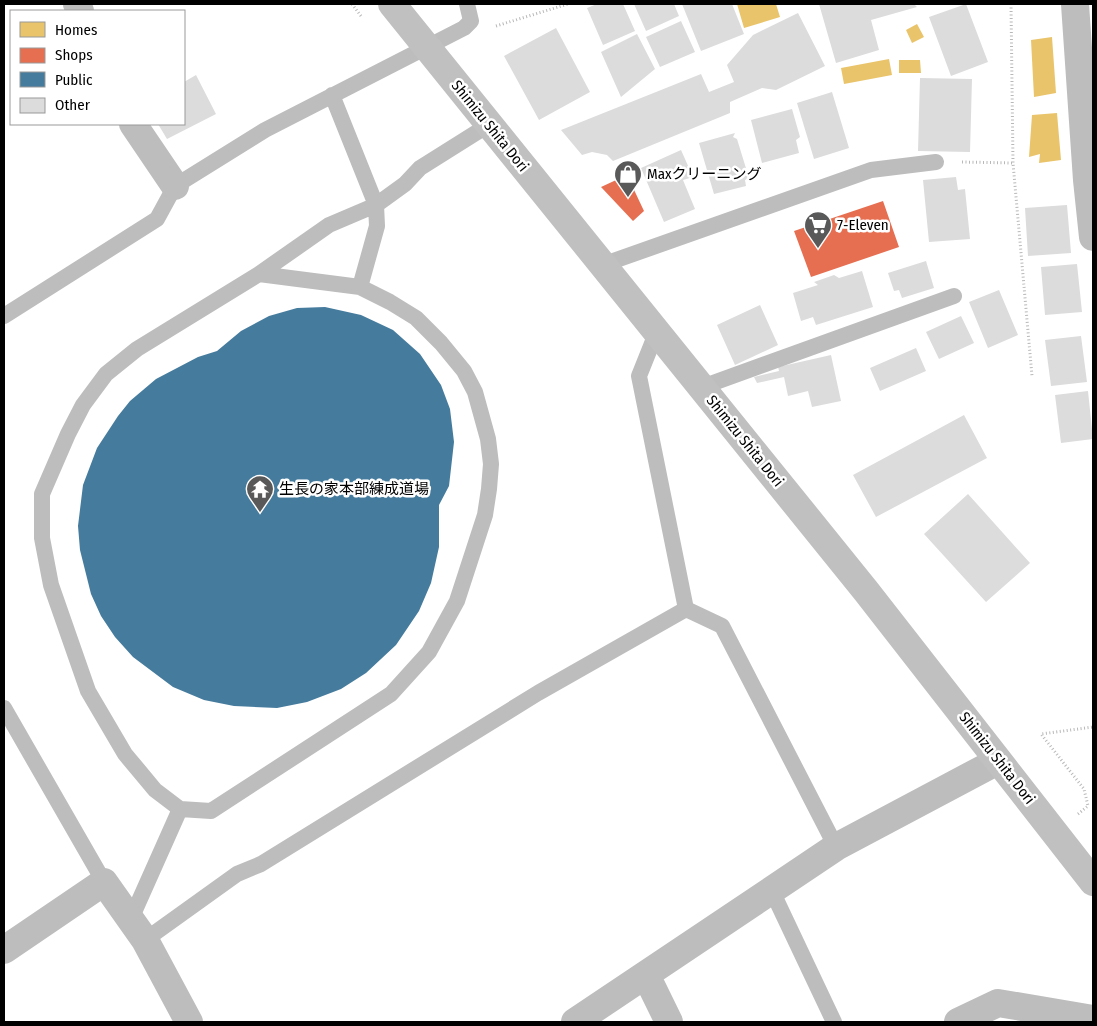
<svg xmlns="http://www.w3.org/2000/svg" width="1097" height="1026" font-family="'Fira Sans Condensed','Noto Sans JP',sans-serif">
<style>
.homes{fill:#e9c46a}
.shops{fill:#e76f51}
.public{fill:#457b9d}
.building{fill:#dcdcdc}
.lines{fill:none;stroke-linecap:round;stroke-linejoin:round}
.path{stroke:#b8b8b8;stroke-width:3;stroke-dasharray:1 2.5;stroke-linecap:butt}
.lane{stroke:#bdbdbd;stroke-width:16}
.street{stroke:#bdbdbd;stroke-width:28}
.secondary{stroke:#c0c0c0;stroke-width:28}
.labels{text-anchor:middle;dominant-baseline:central;stroke-width:5;stroke-linejoin:round;paint-order:stroke}
.street-label{font-size:15px;fill:#000;stroke:#fff}
.poi-label{font-size:15px;fill:#000;stroke:#fff;text-anchor:start}
</style>
<rect width="100%" height="100%" fill="#fff"/>
<!-- homes -->
<path class="homes" d="M737 4H776L780 17 744 28Z
M917 24 924 37 912 43 906 30Z
M1052 37 1056 93 1034 97 1031 40Z
M889 59 892 75 844 84 841 68Z
M899 60H920L921 73H899Z
M1057 113 1061 160 1039 163 1040 154 1029 157 1032 115Z"/>
<!-- shops -->
<path class="shops" d="M627 175 644 211 633 221 601 187Z
M883 201 899 247 811 277 794 231Z"/>
<!-- public -->
<path class="public" d="M325 307 361 315 393 330 420 354 441 385 450 409 454 442 449 486 439 505V547L431 583 419 611 396 645 366 673 341 689 307 702 277 708 234 706 204 700 173 687 133 657 115 637 101 616 91 594 80 550 78 526 83 485 97 448 118 416 130 401 156 379 198 357 217 351 241 331 269 316 297 308Z"/>
<!-- building -->
<path class="building" d="M597 4H623L635 31 603 45 587 8Z
M634 4H674L679 16 646 31Z
M682 4H732L744 34 701 51Z
M819 4H914L917 7 871 20 879 50 836 63Z
M966 4 988 62 951 76 929 17Z
M798 13 825 66 776 90 762 88 730 102V113L613 161 607 155 592 152 582 155 561 130 701 74 709 92 734 82 727 65 753 35Z
M681 21 695 52 660 67 646 37Z
M556 28 590 92 539 120 504 56Z
M637 34 655 69 621 97 601 52Z
M196 75 216 114 167 139 158 124H184V82Z
M920 78 972 79 970 152 918 151Z
M832 92 849 148 814 159 797 103Z
M792 109 800 137 796 140 799 153 762 163 751 120Z
M735 133 733 137 737 139 749 178 745 180 746 186 714 194 699 143Z
M681 150 693 177 683 180 695 209 664 222 641 168Z
M956 177 958 190 965 189 970 239 929 242 923 180Z
M1067 205 1071 253 1028 256 1025 208Z
M926 261 934 288 902 298 899 290 894 291 888 273Z
M1077 264 1082 312 1045 315 1041 267Z
M862 271 873 307 816 325 813 317 801 321 793 293 818 285 814 282 834 275 839 278Z
M999 290 1018 335 988 348 969 302Z
M760 305 778 345 735 365 717 325Z
M961 316 974 343 939 359 926 332Z
M1081 336 1087 382 1051 386 1045 340Z
M916 348 926 371 880 391 870 368Z
M831 355 841 401 812 407 808 391 788 396 784 377 757 383 754 377 779 371 778 367Z
M1088 391 1093 439 1061 443 1055 395Z
M964 415 987 458 876 517 853 475Z
M968 494 1030 563 986 602 924 534Z"/>
<g class="lines">
<!-- path -->
<path class="path" d="M352 4 361 16
M1011 4 1013 163 1032 376
M496 26 568 4
M962 162 1013 163
M1078 814 1088 806 1084 789 1041 734 1093 727"/>
<!-- lane -->
<path class="lane" d="M332 95 376 205 377 226 360 287
M602 265 871 170 936 162
M259 274 360 287 390 302 416 318 441 343 464 371 475 392 488 439 491 464 489 489 485 515 457 601 429 652 391 694 211 811 180 809 155 790 125 754 88 691 51 585 42 538V494L68 434 83 405 106 374 137 349Z
M259 274 329 225 376 205 405 184 420 168 490 124
M4 316 157 219 175 186 265 130 464 28 471 21 467 4
M657 331 639 376 686 609
M702 387 954 296
M4 708 104 882
M772 891 834 1022
M131 919 180 809
M145 940 237 874 261 864 538 693 686 609 722 626 836 847"/>
<!-- street -->
<path class="street" d="M77 4 80 11
M1075 4 1087 180 1093 237
M133 124 175 186
M4 950 104 882 145 940 189 1022
M646 975 669 1022
M575 1022 836 847 998 761
M958 1022 998 1003 1093 1019"/>
<!-- secondary -->
<path class="secondary" d="M392 4 866 591 1093 882"/>
</g>
<!-- icons -->
<defs>
<g id="shop-pin" transform="scale(1.4375)"><path d="M0 17L-7.5 6A9.5 9.5 0 1 1 7.5 6Z" fill="#595959" stroke="#fff"/><path d="M-5-2.5h2.3a2.7 3.5 0 0 1 5.4 0H5L5.5 6h-11ZM-1.5-2.5h3a1.5 2.3 0 0 0-3 0Z" fill="#fff"/></g>
<g id="supermarket-pin" transform="scale(1.4375)"><path d="M0 17L-7.5 6A9.5 9.5 0 1 1 7.5 6Z" fill="#595959" stroke="#fff"/><path d="M-6-5.5h2.5l.6 2H6L4.5 2H-2.5L-4.4-4H-6ZM-1.5 3.2a1.3 1.3 0 1 0 .1 0ZM3 3.2a1.3 1.3 0 1 0 .1 0Z" fill="#fff"/></g>
<g id="temple-pin" transform="scale(1.4375)"><path d="M0 17L-7.5 6A9.5 9.5 0 1 1 7.5 6Z" fill="#595959" stroke="#fff"/><path d="M0-6L5-2H3V0L6.5 2.5H4V6H1.5V3h-3V6H-4V2.5H-6.5L-3 0V-2H-5Z" fill="#fff"/></g>
</defs>
<g fill-rule="evenodd">
<use href="#shop-pin" x="628" y="174"/>
<use href="#supermarket-pin" x="818" y="225"/>
<use href="#temple-pin" x="260" y="489"/>
</g>
<g class="labels">
<!-- street labels -->
<g class="street-label">
<text transform="translate(490 126) rotate(51)">Shimizu Shita Dori</text>
<text transform="translate(745 441) rotate(51)">Shimizu Shita Dori</text>
<text transform="translate(997 758) rotate(52)">Shimizu Shita Dori</text>
</g>
<!-- poi labels -->
<g class="poi-label">
<text x="647" y="174">Maxクリーニング</text>
<text x="837" y="225">7-Eleven</text>
<text x="279" y="489">生長の家本部練成道場</text>
</g>
</g>
<!-- border -->
<rect width="1097" height="1026" fill="none" stroke="#000000" stroke-width="10"/>
<!-- legend -->
<rect x="10" y="10" width="175" height="115" fill="#ffffff" stroke="#999999"/>
<rect x="20" y="22" width="25" height="15" fill="#e9c46a" stroke="#999999"/>
<text x="55" y="35" font-size="15" fill="#000000">Homes</text>
<rect x="20" y="48" width="25" height="15" fill="#e76f51" stroke="#999999"/>
<text x="55" y="60" font-size="15" fill="#000000">Shops</text>
<rect x="20" y="72" width="25" height="15" fill="#457b9d" stroke="#999999"/>
<text x="55" y="85" font-size="15" fill="#000000">Public</text>
<rect x="20" y="98" width="25" height="15" fill="#dcdcdc" stroke="#999999"/>
<text x="55" y="110" font-size="15" fill="#000000">Other</text>
</svg>
